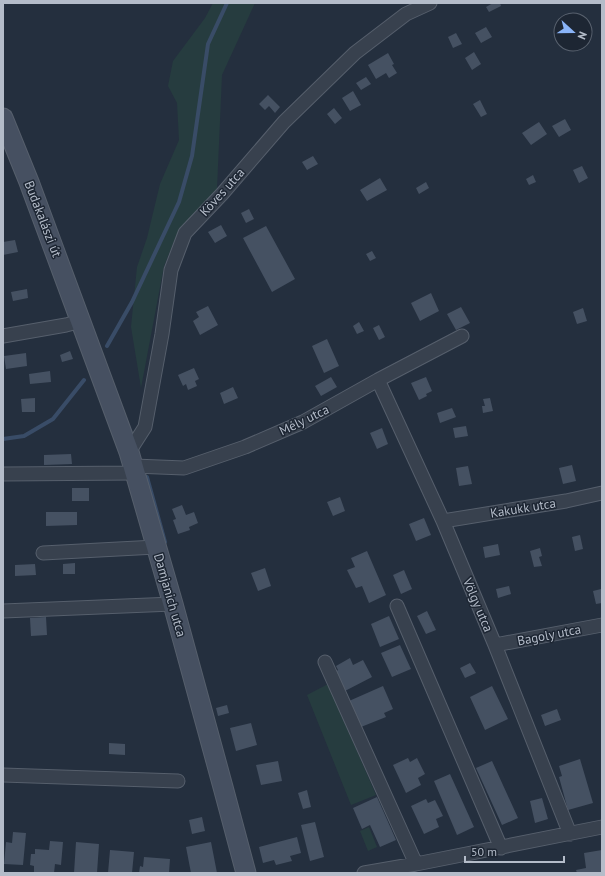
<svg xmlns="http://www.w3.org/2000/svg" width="605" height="876" font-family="'PT Sans',sans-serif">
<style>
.green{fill:#263c3f}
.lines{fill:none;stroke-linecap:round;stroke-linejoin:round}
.stream{stroke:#394c67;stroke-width:4}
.building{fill:#455162}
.street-casing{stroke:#565f6c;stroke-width:15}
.secondary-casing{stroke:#565f6c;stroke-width:21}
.street{stroke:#38414e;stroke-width:13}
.secondary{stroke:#465061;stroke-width:19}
.labels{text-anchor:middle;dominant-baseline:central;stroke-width:3;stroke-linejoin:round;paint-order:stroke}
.street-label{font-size:13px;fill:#b4bcc9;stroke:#1d2633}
</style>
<rect width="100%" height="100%" fill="#242f3e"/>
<!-- green -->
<path class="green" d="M213 3H255L222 75 217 189 178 232 164 266 141 388 131 327 137 267 147 238 160 184 179 140 177 103 168 86 173 61 205 18Z
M328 684 376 795 351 805 307 695Z
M369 827 377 847 368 851 360 831Z"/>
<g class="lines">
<!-- stream -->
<path class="stream" d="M107 346 132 302 179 202 192 156 208 44 227 3
M3 439 24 436 53 419 84 380
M147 477 165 542"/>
</g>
<!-- building -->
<path class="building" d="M493 3H500L501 6 489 12 486 7Z
M486 27 492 37 481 43 475 33Z
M456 33 462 44 453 48 448 37Z
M474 52 481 64 472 70 465 58Z
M388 53 394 64 392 65 397 73 389 78 386 73 376 79 368 65Z
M366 77 371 84 361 90 356 83Z
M353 91 361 105 350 111 342 98Z
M268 95 280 107 275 113 269 106 265 110 259 104Z
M480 100 487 114 481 117 473 104Z
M334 108 342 118 335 124 327 114Z
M565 119 571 130 559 137 552 126Z
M539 122 547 134 531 145 522 133Z
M313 156 318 164 307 170 302 162Z
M582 166 588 178 579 183 573 170Z
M533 175 536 182 529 185 526 179Z
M380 178 387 190 367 201 360 190Z
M426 182 429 188 419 194 416 188Z
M249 209 254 219 246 223 241 213Z
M221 225 227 236 215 243 208 232Z
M266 226 295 279 272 292 243 238Z
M15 240 18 252 3 255V242Z
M372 251 376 258 370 261 366 254Z
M27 289 28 298 13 301 11 292Z
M431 293 439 311 420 321 411 303Z
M208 306 218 325 200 335 193 321 199 317 196 312Z
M461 307 470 323 456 330 447 314Z
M583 308 587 321 577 324 573 312Z
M359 322 364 331 357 334 353 326Z
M379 325 385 337 379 340 373 328Z
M327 339 339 366 324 373 312 346Z
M70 351 73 359 62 362 60 355Z
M26 353 27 366 6 369 4 356Z
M194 368 199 379 195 381 197 386 188 390 186 384 183 386 178 375Z
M50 371 51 382 30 384 29 374Z
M331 377 337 387 321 396 315 386Z
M426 377 432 391 426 394 427 396 419 400 411 383Z
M233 387 238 398 224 404 220 393Z
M35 398V412H22L21 399Z
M490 398 493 411 483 413 482 406H485L483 399Z
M452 408 456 417 440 423 437 413Z
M466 426 468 436 455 438 453 428Z
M382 428 388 444 377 449 370 433Z
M71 454 72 464 44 465V455Z
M572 465 576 481 563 484 559 468Z
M468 466 472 484 459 486 456 468Z
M72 488H89V501H72Z
M340 497 345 511 333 516 327 502Z
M182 505 186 515 194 512 198 523 189 527 190 530 178 534 173 520 176 519 172 509Z
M46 512H77V525L46 526Z
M424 518 431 535 416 541 409 524Z
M580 535 583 549 575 551 572 537Z
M498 544 500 555 485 558 483 547Z
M540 548 542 556 539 557 542 566 534 567 530 551Z
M367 551 386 595 369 603 362 586 356 588 347 570 355 567 351 558Z
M75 563V574H63V564Z
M35 564 36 575 15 576V565Z
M265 568 271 586 258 591 251 573Z
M404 570 412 589 401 594 393 575Z
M509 586 511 594 498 598 496 589Z
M601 589 602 595V603L596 604 593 591Z
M427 611 436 630 426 634 417 616Z
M389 616 399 639 380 647 371 624Z
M46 617 47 635 31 636 30 618Z
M400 645 411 669 392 677 381 653Z
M350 658 353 665 363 660 372 677 343 692 334 673 338 670 336 666Z
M470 663 476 673 465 678 460 668Z
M383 686 393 709 384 713 386 717 361 727 349 701Z
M492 686 508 719 485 730 470 697Z
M227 705 229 713 218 716 216 708Z
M557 709 561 720 545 726 541 715Z
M251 723 257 745 236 751 230 728Z
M109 743 125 744V755L109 754Z
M408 758 410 762 417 758 425 774 418 778 421 785 406 793 393 765Z
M580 759 593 803 568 810 559 777 562 776 559 766Z
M278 761 282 781 261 785 256 765Z
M492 761 518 818 502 825 476 768Z
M450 774 474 827 457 835 434 781Z
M307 790 311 807 303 809 298 793Z
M377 797 396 840 380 847 370 825 362 829 353 808Z
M542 798 548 819 535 823 530 801Z
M426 799 428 803 435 800 443 816 436 819 439 827 424 834 411 806Z
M202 817 205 831 192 834 189 820Z
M315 822 324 857 310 861 301 825Z
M13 832 26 833 23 865 4 864 6 842 12 843Z
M297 837 301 853 290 856 292 861 276 865 274 860 263 863 259 847Z
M50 841 63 842 61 865 55 864 54 873H34V866L30 865 31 854H35V849L49 850Z
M76 842 99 844 97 873H74Z
M211 842 217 873H191L186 847Z
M110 850 134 852 132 873H108Z
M602 850V873H577L576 870 586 868 584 853Z
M144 857 170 859 169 873H139L140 866 143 867Z"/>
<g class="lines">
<!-- street casing -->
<g class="street-casing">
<path id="street" d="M3 336 66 325 81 321
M378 380 443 521 495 645 570 834
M129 452 145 427 162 334 171 270 185 233 222 194 284 122 355 53 406 14 430 3
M134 466 184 468 245 447 303 422 378 380 462 336
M3 474 136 473
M443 521 566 501 602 493
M43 553 156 547
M397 606 501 848
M3 611 173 604
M495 645 602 625
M325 662 416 864
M3 775 178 781
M364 873 416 864 602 827"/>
</g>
<!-- secondary casing -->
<g class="secondary-casing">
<path id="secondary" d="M3 118 29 182 129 452 173 604 223 787 246 873"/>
</g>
<!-- street -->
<use href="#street" class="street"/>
<!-- secondary -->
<use href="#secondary" class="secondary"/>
</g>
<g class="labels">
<!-- street labels -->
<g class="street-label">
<text transform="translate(222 192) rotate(-48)">Köves utca</text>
<text transform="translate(43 219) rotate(69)">Budakalászi út</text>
<text transform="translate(304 420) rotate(-26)">Mély utca</text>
<text transform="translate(523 508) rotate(-9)">Kakukk utca</text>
<text transform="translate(170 595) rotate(74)">Damjanich utca</text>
<text transform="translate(478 605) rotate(67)">Völgy utca</text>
<text transform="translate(549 635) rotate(-11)">Bagoly utca</text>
</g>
</g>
<!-- border -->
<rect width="605" height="876" fill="none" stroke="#b4bcc9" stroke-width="8"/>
<!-- north arrow -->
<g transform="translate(573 32) rotate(111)"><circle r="19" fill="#1d2633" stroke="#59626f"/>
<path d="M0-3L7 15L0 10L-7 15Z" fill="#8ab4f8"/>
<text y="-6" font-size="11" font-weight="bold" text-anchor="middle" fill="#b4bcc9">N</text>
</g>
<!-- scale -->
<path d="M465 856v6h99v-6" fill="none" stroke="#b4bcc9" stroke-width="2"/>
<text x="471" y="856" font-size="12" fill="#b4bcc9" stroke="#1d2633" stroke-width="3" paint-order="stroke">50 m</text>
</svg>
